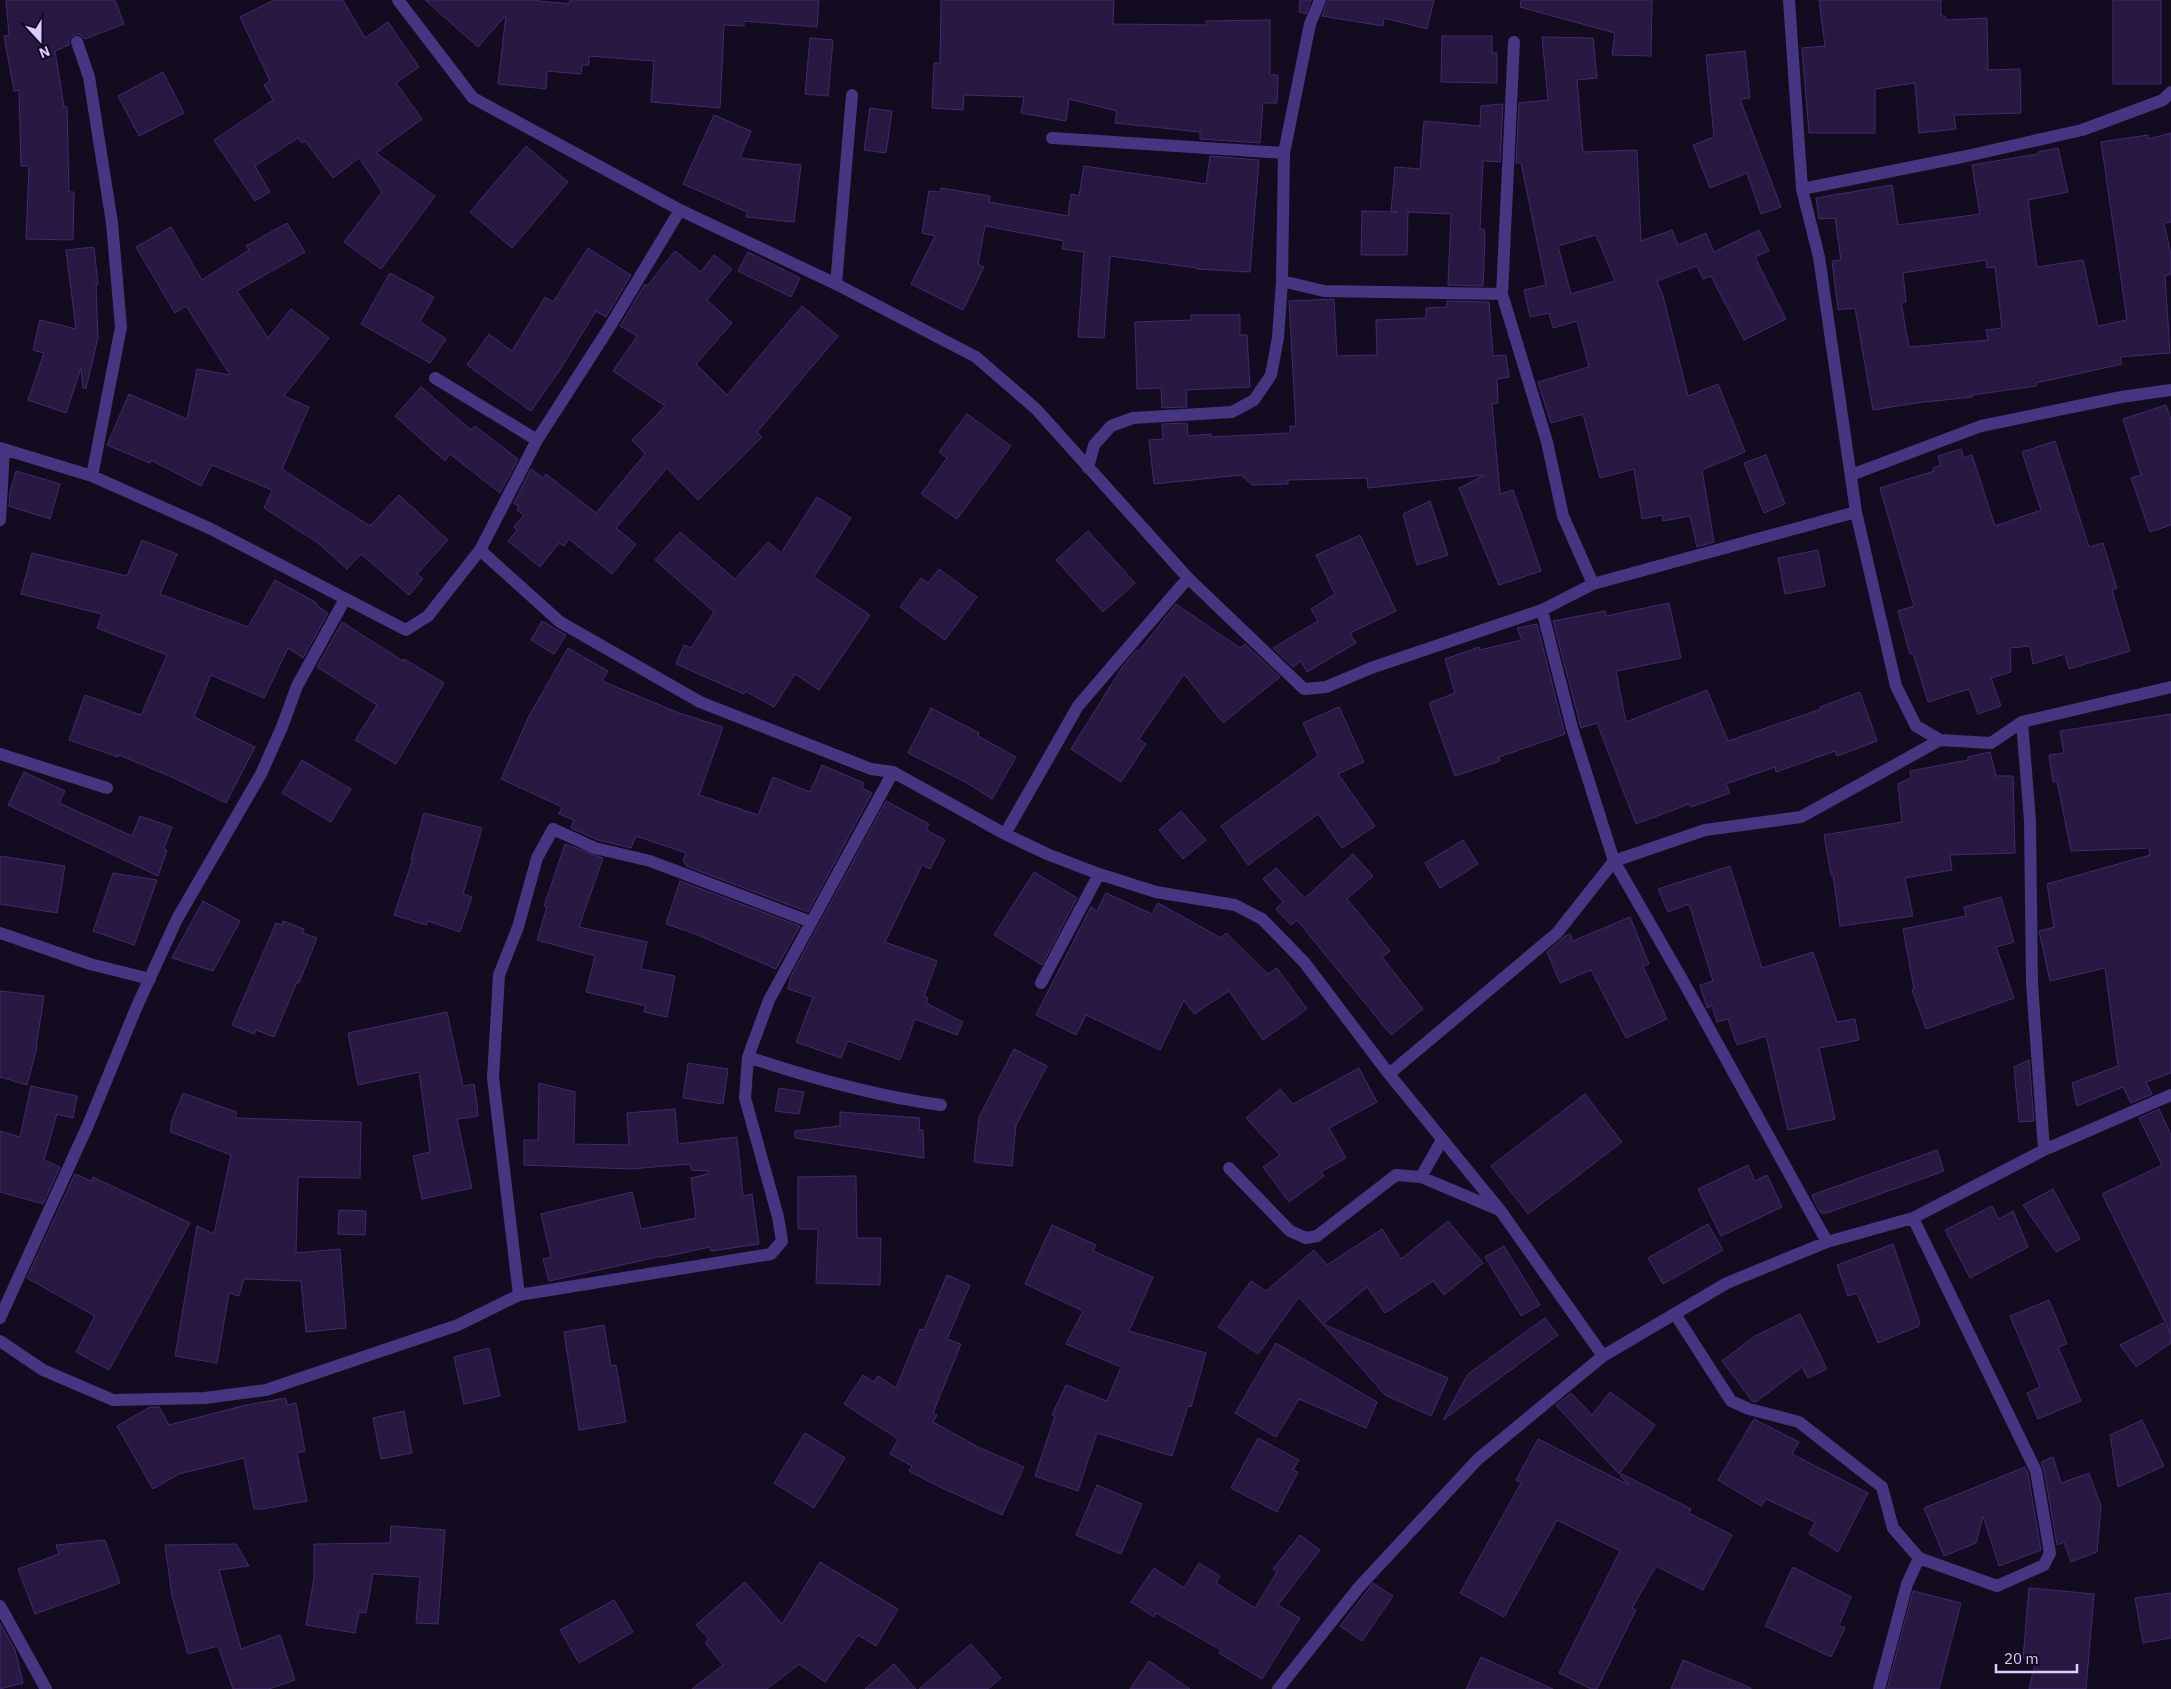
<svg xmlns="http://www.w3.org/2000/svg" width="2171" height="1689" font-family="'IBM Plex Sans',sans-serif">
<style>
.building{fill:#281842;stroke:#43296f;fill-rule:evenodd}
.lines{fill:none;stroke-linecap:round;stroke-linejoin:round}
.minor{stroke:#463581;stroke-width:12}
</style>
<rect width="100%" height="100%" fill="#130c20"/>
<!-- building -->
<path class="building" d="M6 0H115L124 24 85 39 79 34 74 35 69 40V45L55 51 64 107H67L69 192H74L73 240 26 239 29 166H21L19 90 14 91 4 36 9 35Z
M274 0H343L365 38 388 22 419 67 396 83 422 119 376 153 435 196 381 269 344 242 382 192 359 158 333 178 305 141 302 143 298 138 255 166 270 192 255 201 214 140 273 100 264 85 270 81 240 17Z
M425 0H530L569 4 570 0H819L817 27 744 21V26L724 25 720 108 651 102 654 61 589 56V65H582L581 74 547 71 546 89 498 84 506 15 478 47Z
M941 0H1114L1113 24 1206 25V21L1270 20V75H1278L1277 103H1263L1260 143 1200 139V132L1115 123 1117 111 1069 99 1066 121 1021 113 1024 97 964 95 963 110 932 108 934 63H940Z
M1300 0H1311L1306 14 1299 12Z
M1328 0H1434L1427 29 1384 18 1383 26 1322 16Z
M1521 0H1652L1651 56 1612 55 1615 33 1520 7Z
M1819 0H1941V16H1945L1946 20 1987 18 1988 70 2020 69 2021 113 1954 115 1956 129 1919 133 1915 83 1875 89V133H1809L1802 48 1825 46Z
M2113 0H2161V84H2113Z
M1442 36H1492V53H1497V83L1441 82Z
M1542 37 1593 38 1597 78 1577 80 1583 152 1637 150 1641 241 1672 230 1678 245 1706 233 1714 252 1759 230 1769 251 1755 257 1786 319 1744 340 1711 276 1703 279 1697 266 1657 281 1663 296 1688 396 1718 384 1745 452 1702 470 1714 542 1697 547 1690 516 1663 521 1662 515 1642 519 1634 469 1600 478 1583 414 1551 423 1538 382 1589 367 1577 321 1553 328 1549 313 1530 317 1524 290 1546 285 1521 163H1516L1519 103 1548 100ZM1596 235 1615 281 1571 294 1558 246Z
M810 38 833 40 828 96 805 94Z
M1745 51 1750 98 1740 99 1781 207 1761 214 1747 173 1710 188 1693 145 1714 137 1706 55Z
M163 72 184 113 139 136 118 96Z
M1503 104 1500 162 1483 161 1480 229H1484L1485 239 1483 286 1448 285 1451 214 1408 212 1407 255H1361L1362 211 1398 212 1391 211 1395 167 1420 169 1424 121 1480 126 1481 106Z
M870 108 892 111 886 153 864 150Z
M714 115 751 131 740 158 801 165 794 222 746 217 747 212 683 184Z
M2171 133V222L2164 223 2171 255V274L2165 276 2170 353 2120 357 2122 364 2036 383V386L1972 395V397L1916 403 1873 410 1855 308 1838 310 1832 261 1841 260 1835 218 1819 219 1816 198 1892 185 1898 225 1980 214 1972 165 2038 154V152L2058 148 2068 192 2028 200 2037 267 2083 260 2098 326 2127 320 2101 142 2148 135V139ZM1986 260 1987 268 1995 267 2002 328 1986 330 1988 340 1909 347 1901 303 1906 302 1903 273Z
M526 146 568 182 512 248 470 212Z
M1210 156 1259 160 1250 272 1197 269V268L1110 256 1104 338 1078 337 1084 252 1062 249 1064 241 985 226 978 264 984 267 963 310 911 284 935 236 922 233 929 191 940 192 941 188 990 196 989 202 1068 216 1071 194 1079 196 1084 166 1206 184Z
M287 223 305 252 237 291 268 338 291 309 329 338 284 396 309 407 282 469 370 526 399 495 448 540 417 574 423 579 409 595 361 554 347 569 318 543 264 508 272 490 212 465 201 486 151 460 150 463 107 445 129 394 187 419 197 369 230 375 186 306 175 313 136 247 171 227 202 280 249 250 246 246Z
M94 247 98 284H96L98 338 86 388H83L81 368 66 413 28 400 44 353 33 350 40 320 76 329 66 250Z
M588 248 631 275 606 317 596 311 559 371 531 411 467 365 489 334 512 351 545 297 553 302Z
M675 251 701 272 714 255 732 269 707 300 732 323 696 364 727 395 802 306 838 336 757 432 762 437 698 500 667 468 616 528 636 544 612 574 569 539 564 546 559 543 540 567 508 541 517 530 514 527 524 515 517 510 519 507 514 503 531 469 543 478 546 474 596 513 645 454 632 440 665 406 613 371 637 336 620 326 645 284 647 286Z
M748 252 800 278 791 297 738 271Z
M390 273 434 297 420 322 446 339 430 363 361 324Z
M1334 299 1337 356 1377 355 1376 320 1426 318V308L1447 307V301L1489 302 1493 356 1506 355 1509 377 1497 379 1498 403 1492 404 1500 494 1513 490 1541 571 1499 585 1459 488 1485 475 1368 488 1367 478 1288 480V484L1252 485 1241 475 1154 484 1149 440 1163 439 1162 424 1187 423 1188 436 1211 434V437L1290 433V426H1296L1289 301Z
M1191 315H1240V335H1247L1250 387 1186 390 1187 407 1162 408 1161 388 1137 389 1135 322 1191 320Z
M421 387 471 430 475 426 518 459 500 493 450 454 445 461 395 416Z
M2166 405 2171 420V525L2150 532 2131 478 2141 475 2123 419Z
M967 414 1011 446 957 519 921 494 947 458 939 452Z
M2055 441 2089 547 2103 543 2117 588 2112 590 2130 651 2069 669 2065 654 2033 664 2030 646 2010 648 2011 672 1991 678 2001 706 1978 714 1969 689 1928 702 1913 653 1910 654 1898 611 1914 606 1880 488 1934 471 1933 468 1941 465 1938 456 1961 449 1964 458 1972 455 1995 526 2041 510 2022 452Z
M1766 455 1785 504 1764 513 1744 463Z
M16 471 60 484 50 519 9 506 10 492Z
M817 497 851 518 814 577 870 615 819 690 795 674 774 707 745 691 744 694 676 664 684 645 691 648 714 612 655 560 680 532 735 579 768 542 781 553Z
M1430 501 1448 555 1417 565 1403 514Z
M1088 531 1135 583 1103 612 1056 560Z
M1360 535 1396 611 1350 633 1356 643 1307 672 1301 661 1293 667 1273 648 1318 621 1311 609 1335 594 1316 555Z
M142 540 177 554 160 594 248 627 275 580 317 603 316 605 328 613 303 658 288 648 264 698 211 675 194 717 255 747 226 803 174 778 119 755 118 757 69 740 85 695 141 715 167 655 97 628 102 614 21 594 32 553 127 576Z
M1818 550 1825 586 1785 594 1778 558Z
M939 569 977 597 945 640 900 607 921 578 928 583Z
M1669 603 1681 658 1616 671 1626 722 1707 690 1728 741 1821 709 1820 707 1860 692 1877 741 1837 756 1835 751 1776 772 1775 767 1726 784 1730 793 1691 807 1689 804 1636 824 1597 723 1581 728 1553 621 1605 611 1606 616Z
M1176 604 1240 648 1245 644 1280 677 1223 723 1184 674 1139 739 1146 744 1121 782 1071 749 1123 666 1137 650 1139 651Z
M542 621 566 635 554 654 531 640Z
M342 622 403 661 404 659 444 683 396 764 355 740 377 705 317 667Z
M1537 624 1565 734 1499 757 1500 761 1455 776 1429 703 1455 693 1445 659 1479 647 1480 650 1522 640 1517 628Z
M568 648 608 671 602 681 679 713 723 727 699 795 758 815 773 777 810 792 822 765 864 783 862 788 872 793 808 912 686 866V864L683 862 686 853 636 836 631 848 598 840 571 828 574 820 559 814 562 807 501 779 529 716Z
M1339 707 1364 762 1338 774 1375 826 1342 848 1318 814 1248 865 1221 826 1318 756 1303 723Z
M931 708 979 733 978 736 1016 757 992 799 967 783 908 753Z
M2171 714V1073L2146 1082 2152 1094 2131 1103 2123 1087 2077 1106 2072 1083 2118 1066 2105 968 2050 981 2039 931 2054 927 2047 884 2150 855 2149 848 2071 851 2057 781 2053 782 2049 755 2064 753 2060 731Z
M1990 752 1996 776H2013L2015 853 1950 855 1952 870 1905 878 1913 916 1840 926 1833 875H1831L1824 835 1902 822 1898 784 1911 778 1910 771 1968 760V757Z
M302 760 351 789 331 822 282 793Z
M24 772 65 791 59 803 132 836 140 816 172 827 164 849 167 850 158 876 8 805Z
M886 801 929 824 926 830 945 840 930 869 922 865 885 942 937 961 924 996 928 998 926 1003 963 1022 957 1035 915 1019 900 1060 848 1041 841 1058 796 1042 813 997 788 989 791 976Z
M1181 811 1206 840 1183 859 1159 830Z
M424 813 482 828 463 894 472 897 460 932 428 921 426 925 394 915 413 859H411Z
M1463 840 1478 864 1440 888 1425 863Z
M565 844 603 858 579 927 647 942 641 969 675 976 667 1017 644 1012 646 1006 586 992 595 956 537 940 547 907 544 906Z
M1353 854 1373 876 1347 899 1390 951 1382 957 1423 1009 1391 1035 1297 920 1291 925 1276 909 1283 902 1263 879 1276 868 1305 898Z
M0 856 65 866 57 913 0 904Z
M1730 866 1762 968 1813 952 1837 1022 1855 1019 1859 1040 1819 1048 1835 1119 1788 1130 1766 1036 1737 1045 1728 1019 1717 1022 1712 1006 1707 1008 1700 985 1713 981 1689 904 1668 912 1658 889Z
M1034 872 1077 898 1042 965 994 935Z
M113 873 157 880 134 945 93 931Z
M680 881 800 926 776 969 693 933 666 924Z
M1106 893 1152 914 1158 903 1221 938 1226 933 1268 974 1277 968 1307 1009 1263 1040 1229 991 1194 1014 1184 1000 1160 1050 1086 1015 1076 1035 1036 1015 1091 907 1097 911Z
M2001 897 2014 942 1996 947 2014 998 1926 1029 1912 990 1914 989 1903 929 1966 916 1964 907Z
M203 901 240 921 213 971 172 958Z
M1630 917 1649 964 1643 966 1667 1019 1626 1038 1591 970 1560 983 1547 952 1565 936 1570 934 1573 941Z
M283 921 304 929 302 933 317 938 299 983 297 982 274 1037 256 1030 254 1034 232 1025 276 923 282 925Z
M0 991 44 996 36 1047H37L27 1085 0 1077Z
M447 1012 463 1086 474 1084 477 1104 478 1116 457 1119 472 1188 422 1199 413 1156 430 1152 419 1072 358 1085 348 1033Z
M1014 1049 1047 1066 1016 1125 1012 1166 974 1162 979 1117Z
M2029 1060 2034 1121 2019 1122 2014 1067Z
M688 1063 728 1069 723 1104 683 1098Z
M1359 1068 1377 1102 1329 1128 1346 1158 1321 1172 1324 1176 1289 1202 1263 1167 1280 1155 1246 1118 1280 1089 1293 1104Z
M539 1083 575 1092 574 1144 629 1145 627 1113 675 1109 678 1144 737 1137 743 1196 752 1194 759 1244 711 1251 710 1247 663 1257 662 1256 549 1281 543 1259 551 1257 541 1214 632 1192 641 1229 696 1218 691 1178 708 1174V1171L691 1170 690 1164 631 1169 524 1165V1140H538Z
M31 1086 77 1096 73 1118 57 1114 44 1160 60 1167 43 1204 0 1192V1131L20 1137Z
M779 1088 804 1092 799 1114 775 1111Z
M183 1093 236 1112V1118L361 1122 360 1178 298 1177 296 1253 340 1249 346 1328 306 1332 301 1281 244 1279 239 1296 229 1293 217 1363 175 1356 197 1226 214 1234 231 1155 171 1132V1123Z
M1585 1094 1622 1142 1528 1214 1491 1166Z
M2159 1109 2171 1135V1334L2102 1194 2162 1165 2139 1118Z
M840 1112 920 1118 919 1130H923L924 1158 795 1138V1131L840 1126Z
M1937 1150 1944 1171 1827 1213H1821L1814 1201 1812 1195Z
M1748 1165 1755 1181 1767 1175 1782 1207 1721 1236 1698 1189Z
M75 1174 91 1181 93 1177 190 1223 109 1370 76 1352 95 1316 27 1278Z
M856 1176 857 1238H881L880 1285 816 1283 818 1229H798V1177Z
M2053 1189 2080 1239 2056 1252 2023 1205Z
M1992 1206 1999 1219 2013 1211 2028 1247 1970 1278 1945 1230Z
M339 1210 366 1211 365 1235 338 1234Z
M1448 1221 1483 1263 1444 1295 1433 1281 1385 1313 1367 1287 1323 1324 1448 1378 1431 1416 1385 1395 1299 1297 1258 1354 1218 1327 1251 1281 1266 1291 1314 1250 1327 1265 1382 1229 1401 1259Z
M1708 1224 1723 1250 1663 1284 1648 1258Z
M1052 1225 1096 1245 1093 1251 1153 1277 1129 1331 1206 1353 1191 1407 1188 1406 1172 1456 1097 1433 1078 1491 1035 1476 1055 1416 1052 1415 1066 1385 1107 1401 1121 1367 1066 1344 1083 1311 1025 1284Z
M1893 1244 1920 1323 1918 1324 1919 1326 1878 1343 1857 1293 1848 1296 1837 1265Z
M1504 1246 1540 1305 1521 1316 1485 1257Z
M947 1275 970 1285 947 1339 961 1344 933 1413 937 1415 933 1422 978 1447 1024 1467 1002 1515 940 1487 909 1471 912 1466 890 1454 898 1439 844 1404 863 1375 874 1382 878 1376 896 1388 920 1329 924 1330Z
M2049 1300 2067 1344 2058 1347 2081 1401 2038 1419 2027 1393 2040 1387 2010 1316Z
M1800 1314 1827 1369 1808 1378 1802 1367 1756 1402 1752 1401 1722 1361 1755 1336Z
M1545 1318 1558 1335 1443 1420 1468 1374Z
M2163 1323 2171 1334V1343L2136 1367 2120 1345Z
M604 1325 611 1366 616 1365 626 1422 579 1430 564 1332Z
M1276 1343 1377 1402 1366 1428 1299 1399 1276 1437 1235 1413Z
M489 1348 500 1396 464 1404 454 1357Z
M1610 1392 1655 1425 1619 1474 1556 1405 1571 1393 1592 1415Z
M286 1398 287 1405 296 1403 305 1451 297 1453 307 1501 263 1509H254L244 1458 179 1474 153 1489 117 1426 150 1407H159L169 1425 246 1405Z
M404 1411 412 1453 381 1459 373 1418Z
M1754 1419 1799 1442 1792 1454 1868 1493 1838 1552 1809 1534 1815 1522 1766 1499 1761 1506 1718 1480Z
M2142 1420 2164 1466 2118 1487 2110 1435Z
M805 1433 845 1458 814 1508 774 1483Z
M1258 1438 1299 1460 1293 1470 1298 1472 1277 1512 1231 1488Z
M1538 1439 1629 1485 1620 1476 1622 1474 1691 1509 1689 1513 1732 1535 1703 1590 1656 1566 1632 1608 1636 1610 1597 1689H1591L1559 1673 1620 1551 1557 1520 1504 1617 1460 1593 1521 1483 1516 1480Z
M2053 1457 2061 1483 2089 1473 2101 1506 2097 1552 2071 1562 2064 1542 2057 1545 2044 1470 2041 1462Z
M2025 1467 2028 1474 2041 1550 1999 1566 1983 1516 1976 1543 1944 1556 1924 1508Z
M1097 1485 1142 1504 1121 1554 1076 1535Z
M391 1526 445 1530 438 1624 416 1623 420 1577 373 1574 366 1613 359 1612 355 1633 306 1625 314 1578V1544L390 1543Z
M1300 1535 1320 1550 1278 1605 1300 1618 1262 1679 1219 1653 1221 1650 1156 1613 1154 1617 1131 1602 1154 1568 1184 1588 1199 1563 1220 1576 1216 1583 1255 1608 1277 1572 1273 1569Z
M105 1540 120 1583 35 1614 18 1569 59 1554 56 1545Z
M236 1544 249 1566 219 1570 241 1649 280 1635 295 1680 269 1689H233L218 1646 188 1654 172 1596 165 1545Z
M820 1562 898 1609 876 1646 858 1635 825 1682 799 1664 767 1689H692L723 1665 705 1643 709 1639 696 1625 745 1582 782 1624Z
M1793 1567 1851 1597 1839 1625 1845 1628 1831 1657 1765 1626Z
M1373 1583 1393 1596 1362 1641 1340 1626Z
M2029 1588 2094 1594 2086 1689H2029L2036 1659 2023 1658Z
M1913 1591 1961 1603 1939 1689H1887Z
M2171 1593V1638L2143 1643 2135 1598Z
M614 1600 633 1632 579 1663 560 1630Z
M0 1623 15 1650 23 1683 0 1689Z
M971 1644 1001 1678 988 1689H919Z
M1481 1657 1553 1689H1466Z
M1683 1660 1751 1688V1689H1671Z
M1149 1661 1190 1689H1130Z
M894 1664 916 1689H865Z"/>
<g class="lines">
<!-- minor -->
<path class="minor" d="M398 0 473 98 680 210 836 284 976 357 1036 409 1188 578 1304 689 1326 687 1371 668 1542 610 1593 584 1856 512
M1789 0 1802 189 1819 257 1856 512 1896 686 1916 726 1940 740 1991 743 2022 722 2171 687
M77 42 89 77 112 223 121 327 92 476
M1514 42 1502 294 1547 442 1563 516 1593 584
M1052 138 1284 153
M1802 189 1962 157 2082 130 2163 100 2171 92
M1282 281 1324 291 1502 294
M836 284 852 95
M435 378 537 440
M0 448 92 476 209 528 406 630 428 616 480 550 537 440 609 328 680 210
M1088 468 1094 445 1111 426 1133 418 1232 412 1254 400 1271 375 1278 338 1282 281 1284 153 1310 24 1320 0
M1851 475 1981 426 2121 397 2171 390
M0 520 4 449
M480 550 560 622 700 702 871 769 893 772 1005 834 1047 854 1099 874 1156 892 1235 905 1262 919 1304 962 1389 1074 1500 1210 1603 1356
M1542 610 1572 728 1614 861 1683 981 1827 1242
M2022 722 2030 821 2032 984 2044 1150
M0 754 107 788
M1005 834 1078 706 1188 578
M0 933 90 964 150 979
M1041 983 1099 874
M748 1057C811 1078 876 1096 941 1105
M1389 1074 1557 933 1614 861 1705 830 1801 817 1940 740
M1229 1168 1290 1231 1306 1238 1317 1236 1396 1175 1421 1177 1497 1209
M1421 1177 1442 1140
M519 1295 493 1078 499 975 518 927 537 858 553 829 595 848 650 861 811 922
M1675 1314 1731 1401 1749 1409 1799 1422 1882 1487 1893 1528 1919 1558 1997 1586 2044 1565 2050 1553 2036 1471 1913 1218
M0 1318 88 1125 137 1006 177 919 261 774 282 727 297 686 345 599
M0 1341 43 1370 113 1400 205 1398 266 1390 458 1325 519 1295 771 1254 782 1241 778 1217 745 1098 748 1057 769 1000 893 772
M0 1606 46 1689
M1278 1689 1359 1587 1478 1459 1603 1356 1727 1283 1827 1242 1913 1218 2044 1150 2171 1095
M1879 1689 1907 1584 1919 1558"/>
</g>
<!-- north arrow -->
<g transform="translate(40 40) rotate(159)" stroke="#130c20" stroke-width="4" paint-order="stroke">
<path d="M0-4L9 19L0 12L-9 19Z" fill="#dbccff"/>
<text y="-8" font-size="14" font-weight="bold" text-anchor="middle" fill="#dbccff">N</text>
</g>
<!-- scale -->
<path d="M1996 1664v8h81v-8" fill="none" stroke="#dbccff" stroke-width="2.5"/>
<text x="2004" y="1664" font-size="15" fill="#dbccff" stroke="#130c20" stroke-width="4" paint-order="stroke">20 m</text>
</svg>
